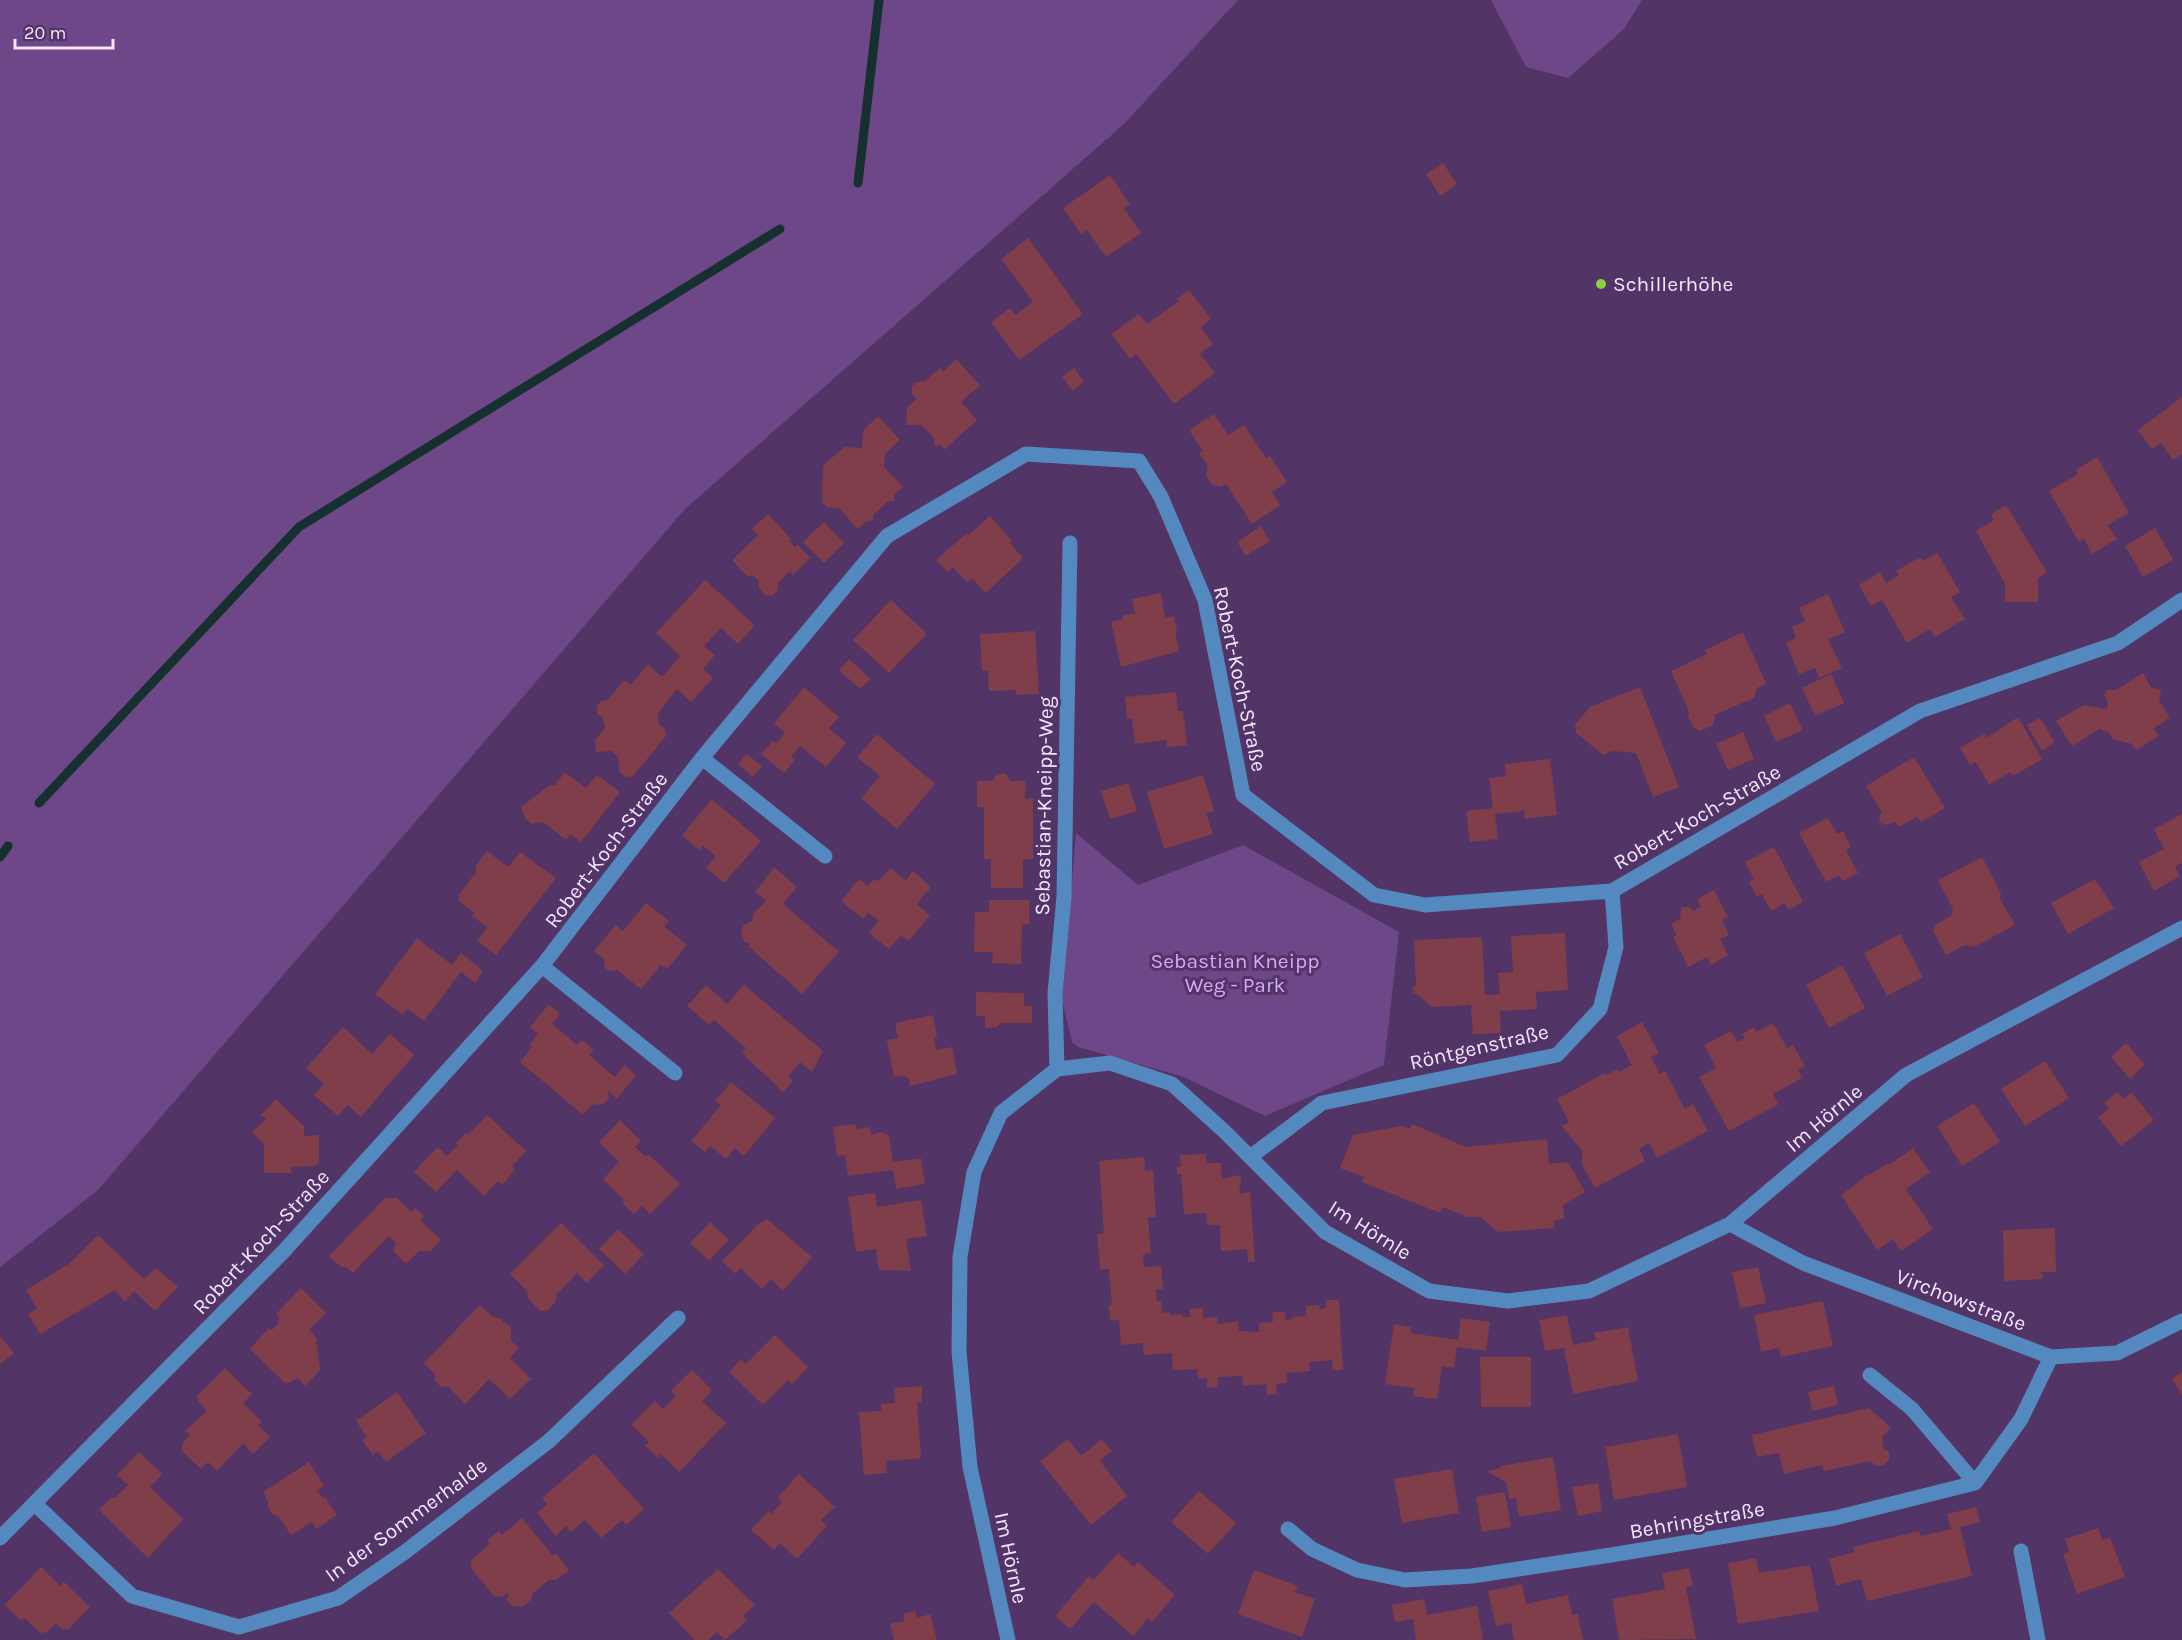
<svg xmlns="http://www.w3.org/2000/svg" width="2182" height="1640" font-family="Karla,sans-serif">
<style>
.green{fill:#6e4789}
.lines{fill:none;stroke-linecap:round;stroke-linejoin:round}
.stream{stroke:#15302e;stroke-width:9}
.building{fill:#7f3e49}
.minor{stroke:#5489bf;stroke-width:15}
.poi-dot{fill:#90cd40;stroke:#523467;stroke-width:2}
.labels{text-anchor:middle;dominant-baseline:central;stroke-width:6;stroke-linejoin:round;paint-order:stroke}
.poi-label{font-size:21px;fill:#f4e6ff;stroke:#523467;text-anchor:start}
.street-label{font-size:21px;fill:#f4e6ff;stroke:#523467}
.park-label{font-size:21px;fill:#d5a9f6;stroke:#523467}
</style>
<rect width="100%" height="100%" fill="#523467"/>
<!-- green -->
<path class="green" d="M0 0H1238L1124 124 685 509 98 1190 0 1267Z
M1491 0H1642L1624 29 1568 78 1526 67Z
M1076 833 1138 885 1243 845 1399 932 1384 1065 1265 1116 1181 1076 1078 1047 1072 1042 1062 999Z"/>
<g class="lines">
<!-- stream -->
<path class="stream" d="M858 183 879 0
M39 803 299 527 780 229
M0 857 8 846"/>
</g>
<!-- building -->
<path class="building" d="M1443 163 1457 184 1440 196 1426 174Z
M1110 175 1130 204 1124 208 1141 233 1106 257 1087 230 1081 234 1063 208Z
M1028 238 1083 314 1019 360 991 322 1010 308 1015 315 1033 302 1001 259Z
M1189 290 1211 319 1201 327 1213 344 1200 354 1215 373 1174 404 1136 354 1130 359 1111 334 1139 314 1147 324 1179 301 1177 299Z
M956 359 980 385 961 402 977 420 944 450 941 446 934 445V438L922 425H906L907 408 917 399 912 394V386L917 382 925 381 940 368 943 372Z
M1074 368 1084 382 1073 391 1062 377Z
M2182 397V454L2173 460 2161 443 2152 449 2138 430Z
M1214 414 1228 435 1244 425 1266 458 1270 456 1287 482 1272 492 1280 505 1252 524 1226 484 1221 487 1212 485 1206 476 1208 466 1199 454 1203 451 1189 430Z
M878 416 900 440 885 454 884 467 903 487 894 495V501H888L873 515V520L867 521 858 529 839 508 827 507 822 502 823 466 844 447 862 448 863 431Z
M2097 457 2129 513 2108 525 2117 539 2092 554 2084 539 2079 542 2049 491 2078 474 2076 470Z
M2006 505 2047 572 2038 578V602H2005V584L1976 531 1994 520 1991 514Z
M768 514 791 539 789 540 795 547 798 545 810 558 793 575 790 571 778 583V590L773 595 766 596 759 588V581L754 576H747L732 560 758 535 752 529Z
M990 516 1012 541 1010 543 1023 558 986 593 972 578 967 582 953 567 948 572 936 560 967 533 969 535Z
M824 522 844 543 824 563 803 542Z
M1261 526 1270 541 1246 556 1237 542Z
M2155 528 2173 560 2143 577 2125 546Z
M1937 553 1960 592 1951 597 1965 619 1935 637 1930 629 1907 643 1882 600 1871 606 1859 585 1880 572 1886 583 1899 575 1896 571 1920 557 1923 561Z
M705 580 755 625 738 644 721 628 704 646 715 655 703 669 713 678 691 702 677 689 658 713 659 724 665 729 666 736 633 776 626 777 620 772 618 757 612 751 596 752 595 740 605 728 603 718 597 714V706L601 701 608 700 624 680 631 685 648 664 662 677 680 656 656 633Z
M1161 593 1165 618 1174 616 1177 630 1175 631 1179 651 1121 667 1111 622 1123 619 1122 616 1135 613 1132 599Z
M1828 594 1845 632 1828 639 1842 668 1819 678 1815 668 1799 674 1786 643 1796 638 1792 627 1805 621 1799 608Z
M891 600 927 634 889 673 853 640Z
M1035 631 1039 694 1016 695V690L989 691 988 670 982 671 980 634Z
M1743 632 1766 684 1757 688 1754 698 1714 715 1715 719 1712 726 1700 731 1694 728 1688 717 1689 712 1671 671 1707 654 1705 650Z
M849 659 870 679 860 689 839 670Z
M2143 673 2151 687 2161 690 2159 700 2170 718 2154 728 2159 736 2136 750 2132 744 2113 739 2109 733 2099 729 2072 746 2056 721 2084 705 2107 709 2108 703 2104 695 2107 690H2116Z
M1831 674 1844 703 1815 716 1802 688Z
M804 687 839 717 829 728 846 743 826 767 800 746 791 757 795 760 784 773 761 754 773 741 776 744 785 733 774 723Z
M1640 687 1679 787 1653 797 1636 753 1612 751 1603 755 1576 733 1575 725 1590 707Z
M1176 692 1178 711H1183L1187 745 1167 747V740L1135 744 1132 718 1127 719 1125 697Z
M1790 703 1803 730 1776 742 1764 716Z
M2018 717 2042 759 2013 776 2010 772 1989 785 1976 762 1970 765 1960 748 1984 734 1986 738Z
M2040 718 2055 742 2042 751 2027 725Z
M1743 732 1754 759 1728 770 1716 744Z
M877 734 935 784 897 829 861 798 880 776 857 757Z
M747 754 762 766 753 777 738 764Z
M1914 757 1945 808 1921 822 1917 817 1899 827 1896 822 1884 825 1880 822 1879 817 1882 813 1866 786Z
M1550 759 1557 815 1525 819 1524 811 1495 814 1498 839 1470 842 1466 811 1493 808 1489 778 1506 776 1505 764Z
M565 772 586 788 597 775 620 792 581 842 571 834 566 840 543 822 532 824 525 818 521 807 550 785H555Z
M997 774H1006L1011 781H1026L1025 799 1033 798V859H1023V888H991V859H984V807H977V781H992Z
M1203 775 1214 811 1206 813 1213 834 1164 849 1147 792Z
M1128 783 1137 811 1110 819 1101 791Z
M712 799 761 841 724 883 706 868 716 856 703 846 699 850 682 835Z
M2182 814V863L2175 867 2180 876 2154 891 2139 862 2164 849 2154 829Z
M1828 818 1837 834 1843 831 1851 847 1846 850 1858 873 1843 881 1839 875 1826 882 1799 833Z
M1774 847 1803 902 1788 910 1785 903 1771 911 1762 894 1757 897 1749 882 1754 879 1745 862Z
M487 851 508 867 520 852 556 878 496 955 477 941 487 927 472 916 475 913 459 901V895L476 872V865Z
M1982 857 2001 893 2000 898 2015 925 1974 947 1965 945 1946 955 1933 931 1935 925 1951 916 1953 909 1938 880Z
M774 867 797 887 783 904 839 952 802 994 748 946 751 944 744 941 741 934 743 926 752 921 754 913 766 901 755 892Z
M890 868 906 880 913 871 931 887 917 904 930 915 909 941 901 935 889 949 869 933 879 921 868 913 863 919 841 901 859 879 868 886 873 879 879 881Z
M2095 879 2114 908 2068 934 2051 903Z
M1714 890 1728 917 1722 920 1729 935 1720 939 1728 955 1711 965 1707 957 1688 967 1673 937 1677 935 1671 924 1681 918 1680 914 1682 907H1690L1693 911 1701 907 1697 899Z
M989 900H1029V924H1022L1021 964 992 963 993 952H974L975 912H989Z
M646 903 669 921 664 926 687 945 667 969 661 965 641 989 617 970 609 971 605 968 604 959 594 951 616 925 623 931Z
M1565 933 1568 990 1536 992 1537 1009 1500 1011 1501 1033 1473 1034 1471 1005 1432 1007 1417 994H1413V986H1416L1414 940 1482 937 1485 995 1500 994 1498 973 1513 972 1511 936Z
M1900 934 1923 977 1887 996 1864 953Z
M417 938 452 965 461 953 483 971 475 983 461 972 424 1021 407 1009 403 1015 375 994Z
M1842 965 1865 1008 1829 1028 1806 985Z
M706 985 727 1004 744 985 823 1051 812 1072 800 1062 788 1077 793 1081 783 1092 742 1053 746 1048 714 1020 709 1025 687 1006Z
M976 992 1024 993V1006H1032V1023H1001L996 1027 985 1028V1016H976Z
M549 1004 560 1014 552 1024 577 1045 582 1040 594 1050 589 1055 615 1077 624 1065 636 1075 617 1099 608 1091 609 1099 603 1104 596 1105 594 1103 583 1115 520 1062 532 1047 529 1045 538 1034 530 1027Z
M933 1015 937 1038H934L936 1050 952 1047 957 1074 910 1086 909 1079 904 1076 894 1077 887 1040 898 1038 895 1023Z
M1642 1022 1659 1053 1651 1057 1660 1074 1665 1071 1685 1109 1693 1104 1708 1131 1657 1158 1649 1143 1639 1149 1645 1161 1595 1188 1582 1165V1151L1562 1126 1569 1122 1557 1099 1605 1073 1606 1075 1617 1069 1619 1072 1632 1065 1617 1036Z
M1773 1023 1787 1048 1793 1045 1805 1066 1798 1070 1802 1078 1773 1094 1779 1104 1729 1131 1699 1077 1716 1068 1704 1045 1731 1031 1738 1042 1745 1038 1742 1034 1754 1027 1756 1032Z
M343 1027 372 1054 390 1034 414 1055 361 1117 348 1105 338 1116 314 1095 324 1084 306 1068Z
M2126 1043 2145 1065 2130 1079 2111 1057Z
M2045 1061 2069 1098 2025 1126 2001 1089Z
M731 1082 775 1118 744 1156 735 1148 726 1159 710 1146 705 1152 691 1141 721 1105 715 1101Z
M2118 1092 2123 1099 2131 1092 2154 1120 2121 1146 2098 1117 2109 1109 2104 1103Z
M276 1099 304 1126V1136L319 1135V1162L315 1166 291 1167V1173H264V1144L252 1132 266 1119 261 1115Z
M1974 1103 2000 1142 1962 1166 1937 1126Z
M487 1115 526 1151 512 1166 515 1170 502 1185 498 1181 484 1196 457 1170 436 1192 414 1172 438 1147 447 1156 458 1145 455 1143 466 1133 468 1135Z
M620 1120 641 1141 635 1147 646 1157 648 1154 680 1184 650 1214 642 1206 634 1214 622 1203 624 1200 603 1179 619 1162 599 1142Z
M856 1124V1129L870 1127 871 1135 881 1132 889 1136 893 1162 921 1158 925 1184 896 1189 893 1170 848 1176 845 1155 837 1156 833 1127Z
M1412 1124 1466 1147 1547 1139 1549 1164 1568 1162 1585 1192 1563 1205 1564 1219 1554 1220V1228L1498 1232 1481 1217H1464L1463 1215 1443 1207 1440 1213 1362 1182 1364 1177 1340 1168 1353 1135 1401 1126 1410 1129Z
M1913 1148 1930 1172 1906 1189 1933 1229 1901 1251 1893 1239 1877 1250 1841 1195 1870 1173 1871 1174 1888 1163 1889 1165Z
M1206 1154V1163H1221L1222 1179 1237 1175 1241 1178 1239 1194 1250 1192 1255 1262H1248L1247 1249 1221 1251 1220 1225H1207L1206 1213 1184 1214 1181 1174H1177V1167H1181L1180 1155Z
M1144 1157 1145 1171 1153 1170 1156 1217H1148L1151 1253 1143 1254 1144 1267 1161 1266 1163 1289H1156L1157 1302 1161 1301 1162 1313 1169 1312 1170 1315 1182 1314 1183 1317H1190L1189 1309 1203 1308V1318L1217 1317 1218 1324 1238 1321 1239 1331 1259 1332V1323L1273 1322 1272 1312H1285L1286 1320 1293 1319V1317L1306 1316V1306L1319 1305 1320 1309 1326 1308V1300H1339L1343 1370H1333L1332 1360 1309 1362 1310 1371 1286 1373 1287 1383 1276 1384 1277 1394 1267 1395 1266 1384 1243 1386 1242 1376 1218 1377V1387L1207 1388V1378L1198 1379 1197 1369 1173 1370 1172 1353 1144 1355 1143 1343 1121 1345 1119 1320 1110 1321 1109 1305H1112L1109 1269H1100L1097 1234 1104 1233 1099 1161Z
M875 1193 877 1207 921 1200 927 1236 906 1239 911 1271 879 1270 876 1249 856 1252 848 1197Z
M385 1198H397L411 1212 415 1208 424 1216 420 1220 441 1240 431 1251H419L406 1264 393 1251 396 1243 389 1236 353 1273 346 1267H341L329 1256Z
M767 1219 812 1257 783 1291 771 1279 762 1289 740 1268 736 1274 722 1261 757 1225Z
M710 1222 729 1240 709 1261 690 1243Z
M561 1223 604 1265 587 1283 577 1273 556 1295V1301L547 1311H540L528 1298 527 1291 510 1274Z
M2055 1228 2056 1272H2042L2043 1279 2004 1281 2003 1230Z
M618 1229 644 1254 625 1274 599 1249Z
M98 1235 144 1279 156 1268 178 1287 155 1311 134 1291 125 1302 115 1290 40 1334 28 1314 37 1308 26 1290 69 1264Z
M1758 1267 1766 1303 1740 1308 1732 1272Z
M301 1288 326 1313 309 1330 318 1340 316 1341 320 1368 321 1369 305 1386 298 1378 286 1384 250 1349 269 1328 272 1330 278 1324 279 1317 276 1314Z
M1823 1301 1833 1346 1781 1357 1779 1348 1761 1352 1754 1315Z
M480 1305 493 1317 499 1318 511 1328V1341L519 1348 510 1358 531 1379 510 1399 489 1379 465 1404 448 1386 441 1387 435 1381V1374L424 1363Z
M1567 1315 1573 1345 1596 1340 1594 1333 1628 1327 1638 1381 1573 1394 1564 1348 1545 1351 1539 1320Z
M1461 1318 1490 1322 1486 1351 1457 1347 1454 1368 1442 1366 1437 1399 1413 1396 1414 1388 1385 1384 1394 1324 1411 1327 1410 1333 1458 1340Z
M775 1335 808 1367 792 1384 788 1380 763 1405 729 1372 741 1359 746 1364Z
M0 1336 14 1353 0 1364Z
M1480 1357H1531V1407H1481Z
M225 1368 252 1394 243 1403 262 1422 258 1425 270 1437 253 1454 243 1443 217 1471 208 1462 201 1469 182 1451V1444L190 1435 185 1431 207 1411 198 1401 197 1396Z
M692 1370 712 1390 702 1401 726 1423 679 1472 661 1454 658 1458 645 1446 649 1442 631 1425 655 1401 663 1409 676 1396 671 1391Z
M2182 1372V1395L2172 1379Z
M922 1386V1402H917L921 1458 886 1461 887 1473 864 1475 859 1412 881 1411V1404L895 1403 894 1388Z
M1834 1386 1838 1405 1812 1411 1808 1392Z
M397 1392 426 1433 386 1462 378 1451 373 1455 362 1440 367 1437 356 1421Z
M1869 1408 1891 1428 1882 1437 1883 1448 1889 1452V1460L1884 1465 1876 1466 1871 1461 1824 1471 1822 1465 1784 1474 1779 1453 1757 1457 1752 1435Z
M1678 1434 1687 1487 1614 1500 1605 1447Z
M1068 1439 1081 1456 1102 1439 1112 1451 1100 1461 1127 1496 1091 1525 1040 1461Z
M139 1452 162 1474 150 1487 183 1519 148 1558 99 1510 111 1498H115L128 1485 117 1475Z
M594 1453 644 1509 626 1525 622 1520 601 1538 585 1520 571 1532 566 1526 556 1536 537 1513 547 1504 542 1498Z
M1553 1457 1561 1510 1519 1517 1516 1498 1509 1499 1506 1482 1486 1471 1501 1468V1466Z
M309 1462 324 1486 317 1490 323 1498 325 1497 337 1515 316 1529 312 1522 291 1535 278 1516 272 1514 268 1507V1501L263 1492Z
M1452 1469 1459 1513 1402 1523 1394 1479Z
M799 1474 835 1507 821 1520 827 1526 797 1559 780 1543 774 1550 751 1530 768 1511 771 1514 782 1502 778 1497Z
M1598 1483 1602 1511 1578 1516 1572 1487Z
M1199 1491 1236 1523 1208 1554 1171 1522Z
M1505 1492 1511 1527 1482 1532 1476 1497Z
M1976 1507 1980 1522 1960 1527 1972 1576 1867 1601 1861 1579 1836 1586 1829 1559 1855 1552 1853 1547 1919 1531 1921 1536 1951 1529 1947 1514Z
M522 1518 553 1556 556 1553 569 1570 556 1580H549L532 1594V1599L522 1607 512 1606 506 1599 509 1596 507 1593 502 1597 494 1596 471 1568 472 1559 490 1544 487 1540 499 1531 502 1535Z
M2098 1528 2102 1540 2110 1537 2125 1577 2077 1594 2063 1554 2069 1552 2065 1539Z
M1118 1553 1134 1567 1138 1562 1175 1595 1152 1622 1148 1618 1133 1636 1094 1602 1070 1629 1055 1616 1089 1576 1094 1580Z
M1756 1558 1759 1573 1810 1565 1819 1611 1738 1624 1728 1563Z
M41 1567 60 1586 64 1582 90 1607 69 1629H62L56 1623 47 1632 40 1633 24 1618 21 1621 5 1605Z
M1689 1568 1693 1586 1686 1587 1696 1639 1619 1640 1612 1599 1665 1589 1662 1573Z
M718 1569 755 1605 743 1616 747 1620 725 1640 717 1632 708 1640H694L669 1613Z
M1254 1570 1298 1586 1295 1592 1315 1599 1302 1637 1238 1614Z
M1522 1584 1526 1604 1568 1595 1572 1615 1578 1614 1583 1640H1514L1511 1623 1496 1626 1488 1591Z
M1424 1599 1427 1615 1477 1606 1483 1640H1416L1413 1619 1395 1622 1392 1605Z
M915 1611 917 1618 930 1614 937 1640H894L890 1624 904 1621 903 1614Z"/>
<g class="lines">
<!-- minor -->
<path class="minor" d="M702 758 825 856
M542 966 675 1073
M1057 1069 1055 993 1064 897 1070 543
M1250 1157 1322 1103 1557 1055 1600 1009 1616 947 1612 891
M1730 1224 1803 1263 2051 1357 2117 1353 2182 1321
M1870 1375 1912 1409 1975 1483
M35 1504 132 1596 239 1627 338 1598 405 1552 549 1441 678 1318
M1288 1529 1312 1549 1357 1570 1405 1580 1472 1576 1611 1555 1835 1518 1975 1483 2021 1419 2051 1357
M0 1538 283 1252 542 966 702 758 887 536 1026 454 1139 461 1161 497 1205 600 1243 795 1374 895 1425 905 1612 891 1920 711 2118 643 2182 600
M2021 1551 2038 1640
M1008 1640 970 1467 959 1352 960 1257 974 1172 1001 1113 1057 1069 1110 1063 1172 1084 1224 1131 1325 1232 1429 1291 1508 1301 1589 1291 1730 1224 1906 1075 2182 928"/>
</g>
<!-- markers -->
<circle class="poi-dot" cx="1601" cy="284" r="6"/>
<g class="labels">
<!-- poi labels -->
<g class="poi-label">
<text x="1613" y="284">Schillerhöhe</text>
</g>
<!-- street labels -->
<g class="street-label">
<text transform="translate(1240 679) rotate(78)">Robert-Koch-Straße</text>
<text transform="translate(1044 806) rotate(-89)">Sebastian-Kneipp-Weg</text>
<text transform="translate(1697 817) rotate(-30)">Robert-Koch-Straße</text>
<text transform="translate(606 850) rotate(-53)">Robert-Koch-Straße</text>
<text transform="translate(1479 1047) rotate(-13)">Röntgenstraße</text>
<text transform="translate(1824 1118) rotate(-40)">Im Hörnle</text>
<text transform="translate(1370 1230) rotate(32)">Im Hörnle</text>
<text transform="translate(261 1242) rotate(-47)">Robert-Koch-Straße</text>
<text transform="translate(1961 1300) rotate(21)">Virchowstraße</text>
<text transform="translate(406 1520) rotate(-36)">In der Sommerhalde</text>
<text transform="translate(1697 1520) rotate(-10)">Behringstraße</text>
<text transform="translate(1011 1558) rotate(78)">Im Hörnle</text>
</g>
<!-- park labels -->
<g class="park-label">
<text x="1235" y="961">Sebastian Kneipp<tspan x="1235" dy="24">Weg - Park</tspan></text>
</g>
</g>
<!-- scale -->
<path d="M15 39v9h98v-9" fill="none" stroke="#f4e6ff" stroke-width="3"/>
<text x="24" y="39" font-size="18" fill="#f4e6ff" stroke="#523467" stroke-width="4.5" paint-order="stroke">20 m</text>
</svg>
